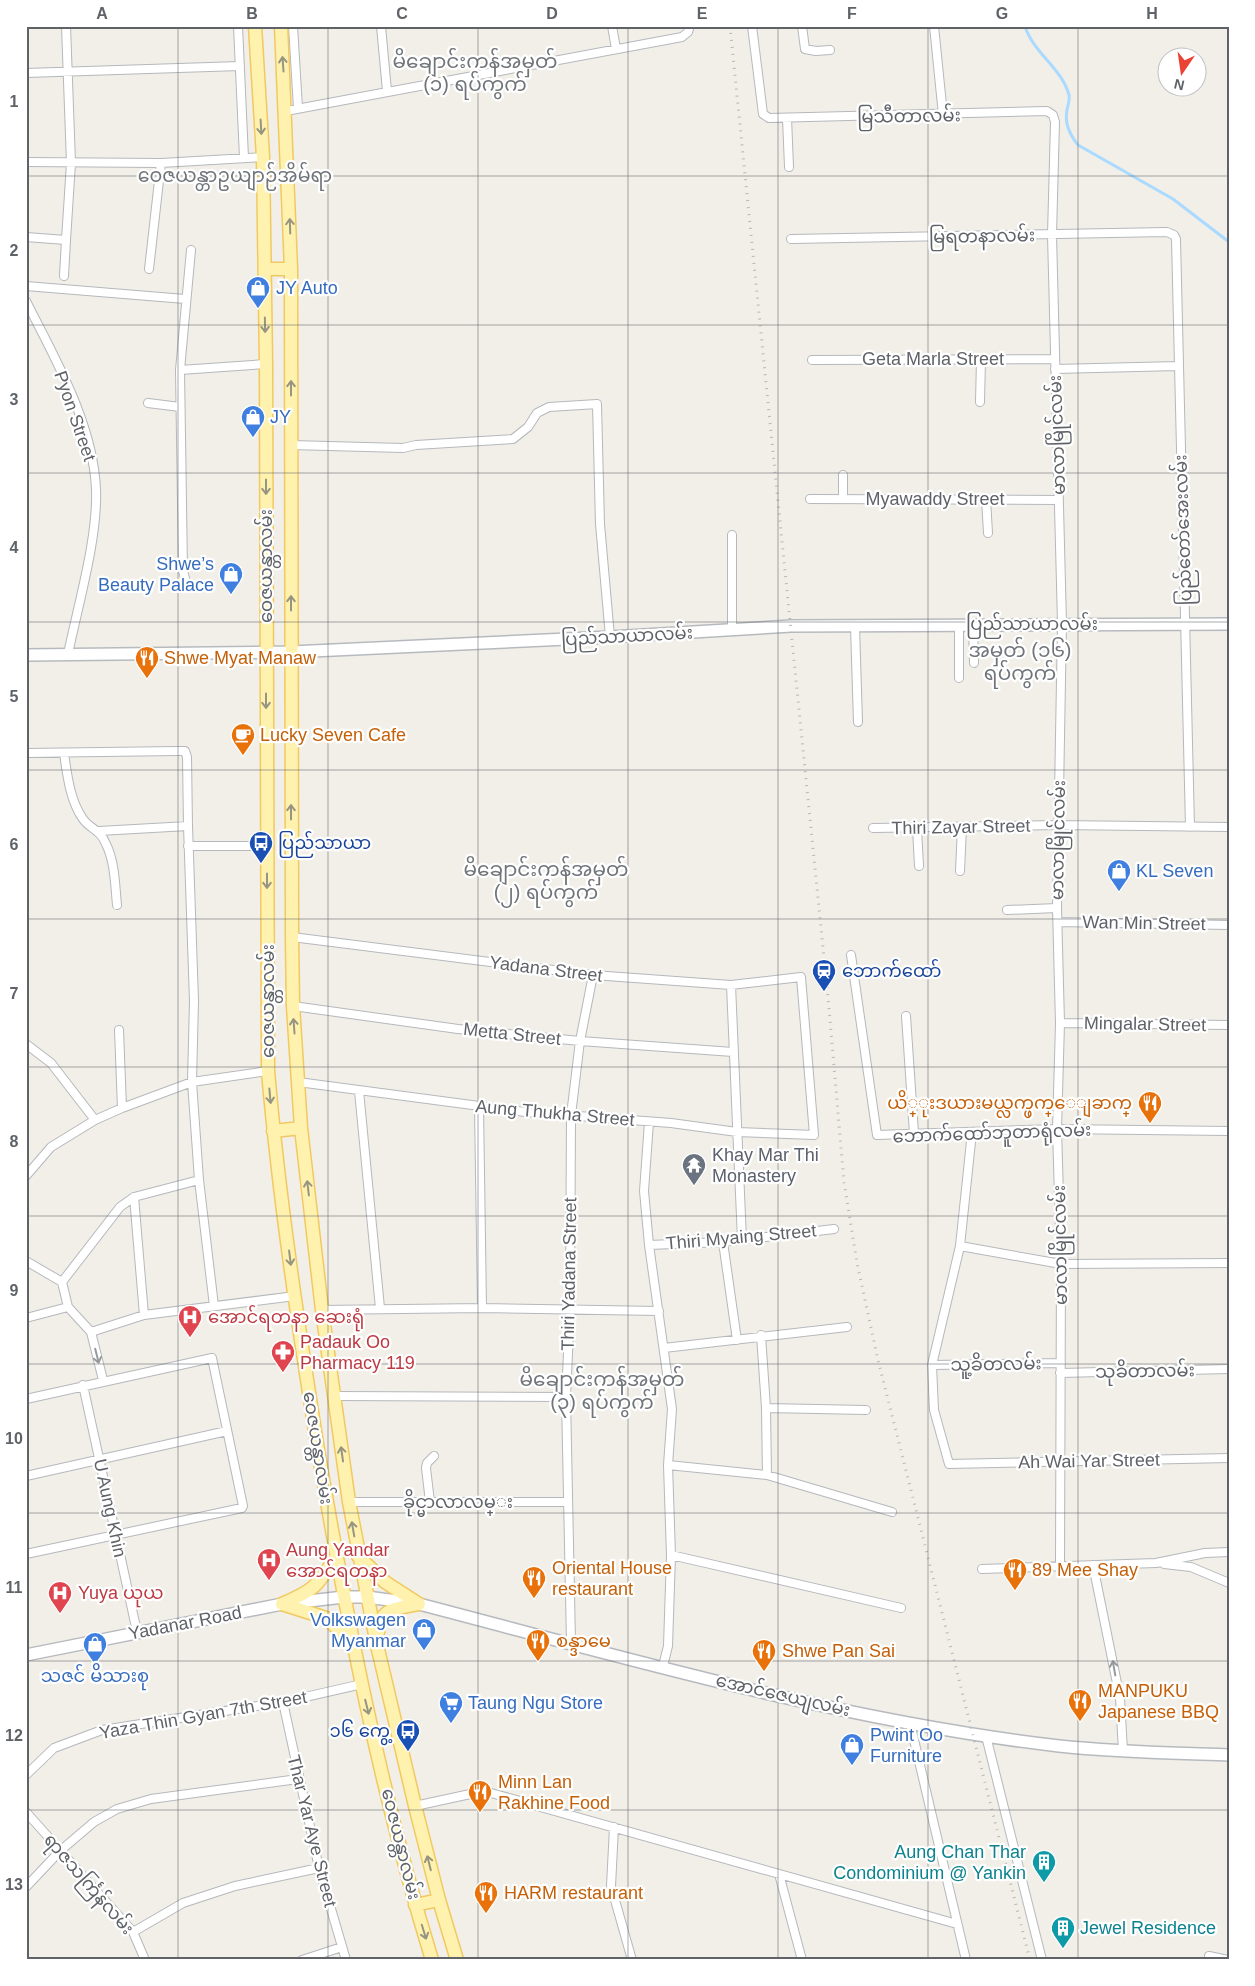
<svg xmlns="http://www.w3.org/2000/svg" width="1255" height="1986" font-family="Arial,'Noto Sans Myanmar',sans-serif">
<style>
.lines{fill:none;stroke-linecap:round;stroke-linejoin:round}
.stream{stroke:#aadaff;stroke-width:3}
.street-casing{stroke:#b5b8bc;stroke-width:10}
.secondary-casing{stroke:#b6babf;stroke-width:14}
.primary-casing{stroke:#f2c960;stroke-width:15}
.street{stroke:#fff;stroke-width:8}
.secondary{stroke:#fff;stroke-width:11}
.primary{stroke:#fff2af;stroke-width:12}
.rail{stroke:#b6b7b8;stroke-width:3;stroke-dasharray:1 6;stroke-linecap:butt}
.oneway{stroke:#979581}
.oneway2{stroke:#979a9d}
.grid{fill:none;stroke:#5f6368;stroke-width:1;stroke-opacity:0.55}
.labels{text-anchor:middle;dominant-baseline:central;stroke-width:4.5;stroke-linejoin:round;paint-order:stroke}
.street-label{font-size:18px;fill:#5f6368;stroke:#fff}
.shop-label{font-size:18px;fill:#366cbe;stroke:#fff;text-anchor:start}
.food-label{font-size:18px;fill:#c56008;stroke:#fff;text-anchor:start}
.transit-label{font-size:18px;fill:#164399;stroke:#fff;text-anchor:start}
.worship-label{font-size:18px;fill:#5b616d;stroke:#fff;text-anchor:start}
.health-label{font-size:18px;fill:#be3a42;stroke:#fff;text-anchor:start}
.culture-label{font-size:18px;fill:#0d838f;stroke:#fff;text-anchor:end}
.neighbourhood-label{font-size:19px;fill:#70757a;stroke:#fff}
.quarter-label{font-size:20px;fill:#70757a;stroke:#fff}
.neatline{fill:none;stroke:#5f6368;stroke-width:2}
.grid-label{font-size:16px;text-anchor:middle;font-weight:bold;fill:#5f6368}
</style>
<rect width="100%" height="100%" fill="#f1efe8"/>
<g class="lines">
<!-- stream -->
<path class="stream" d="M1025 26C1033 53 1062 68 1069 95 1070 99 1068 105 1067 110 1064 124 1070 135 1078 145L1173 199 1229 242"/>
<!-- street casing -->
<g class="street-casing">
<path id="street" d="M66 26 71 163 66 240
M238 26 244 158
M293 26 298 108
M381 26 387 91
M612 26 616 49
M752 26 763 114 769 118 1047 111 1053 115 1055 122 1052 235 1062 623 1057 908 1060 1023 1057 1129 1061 1264 1060 1566
M802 26 805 49 816 51 830 50
M934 26 943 115
M26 73 240 66
M286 111 682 37 688 32 690 26
M787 118 789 167
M26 162 161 163 263 157
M26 237 66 240 64 276
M791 239 1167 232 1174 235 1176 239 1190 827
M149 269 161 163
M26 286 185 299
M26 301C55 359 93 423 96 489 98 538 78 605 68 654
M812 360 1054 359
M1055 369 1178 366
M180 370 266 364
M980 402 981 359
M148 403 180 407
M291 445 403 448 416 445 513 439 528 427 537 413 549 407 597 404 600 524 610 637
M843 475V499
M810 499 1059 500
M986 499 988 533
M185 578 183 571 180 370 191 250
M959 624V678
M973 624 974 663
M855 626 858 722
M732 630V535
M26 753 178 751H185L187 757 188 826 194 1001 192 1082 199 1180 214 1306
M64 753C67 774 70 801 83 819 90 829 100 829 106 844 115 862 115 885 117 905
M873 828 1058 825 1229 827
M917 828 919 866
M99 831 188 826
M188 846H267
M960 871 962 827
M1007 910 1057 908
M1058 922 1229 925
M292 937 593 975 731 985 801 977 814 1135 737 1132 671 1123 525 1112 298 1082
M851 955 877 1135 1057 1129 1229 1131
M731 985 742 1240
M293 1006 458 1029 580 1041 733 1052
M906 1016 914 1133
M1060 1023 1229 1025
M119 1030 122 1108
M26 1044 51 1063 95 1120
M359 1091 380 1308
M479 1106 482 1308
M649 1122 644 1191 649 1245 672 1409 668 1465 671 1555 668 1646 663 1666
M972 1132 960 1246 932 1365 934 1410 949 1464 1229 1458
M26 1176 51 1147 95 1120 122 1108 192 1082 268 1071
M134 1197 144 1315
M723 1242 737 1340
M649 1245 723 1242 834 1229
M960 1246 1061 1264 1229 1263
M26 1261 62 1282 68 1307 91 1332 103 1380
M62 1282 120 1207 134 1197 199 1180
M322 1310 482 1308 659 1311
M26 1318 68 1307
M91 1332 144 1315 295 1296
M761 1335 766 1408 767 1475
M664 1348 847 1327
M932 1365 1061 1363
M1060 1373 1229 1369
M83 1385 137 1632
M334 1396 566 1397
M26 1399 212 1358 243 1506 242 1508 26 1554
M766 1408 866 1410
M668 1465 767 1475 892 1512
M26 1476 227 1431
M349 1502H567
M430 1502 426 1468 427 1463 434 1456
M671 1555 901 1608
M1164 1564 1191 1567 1229 1583
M1093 1565 1120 1698 1123 1751
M982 1569 1156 1563 1205 1553 1229 1552
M571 1643 566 1397 570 1309 571 1115 580 1041 593 975
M283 1702 319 1868 346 1960
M910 1723 966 1960
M986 1736 1042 1960
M26 1775 54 1748 102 1730 283 1702 362 1684
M415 1806 484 1791 957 1924
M26 1812 133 1932 145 1960
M614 1827 611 1886 632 1960
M779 1874 802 1960
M26 1887 60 1851 94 1822 117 1809 151 1799 298 1779
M133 1932 183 1903 235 1886 319 1868
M1209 1956 1228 1960
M302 1960 342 1947"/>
</g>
<!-- secondary casing -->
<g class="secondary-casing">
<path id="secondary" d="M26 655 291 652 610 637 791 626 1229 624
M26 1655 282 1604 344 1597H367L419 1604C630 1659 842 1721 1059 1746 1115 1752 1172 1753 1229 1755"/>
</g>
<!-- primary casing -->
<g class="primary-casing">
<path id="primary" d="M255 26 263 157 266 364 268 1071C279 1198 298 1324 318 1450 347 1621 381 1794 432 1960
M281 26 291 269 292 937 293 1006 301 1128 322 1310 349 1502 377 1645 415 1806 439 1900 457 1960
M265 269H291
M273 1131 301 1128
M358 1556 385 1582 419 1604
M282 1604 326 1618 352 1642
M282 1604C315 1590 317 1586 336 1557
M378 1633C380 1606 397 1609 419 1604
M415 1905 439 1900"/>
</g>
<!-- street -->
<use href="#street" class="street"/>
<!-- secondary -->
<use href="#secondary" class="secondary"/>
<!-- primary -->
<use href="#primary" class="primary"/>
<!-- rail -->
<path class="rail" d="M730 26 828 997 844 1182 857 1263 878 1360 1030 1960"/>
</g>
<!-- one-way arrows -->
<defs><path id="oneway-shaft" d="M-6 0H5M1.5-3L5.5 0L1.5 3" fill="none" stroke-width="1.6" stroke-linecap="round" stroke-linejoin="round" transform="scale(1.25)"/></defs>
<g class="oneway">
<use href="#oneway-shaft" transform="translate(283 64) rotate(-94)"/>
<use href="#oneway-shaft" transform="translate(261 127) rotate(87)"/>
<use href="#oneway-shaft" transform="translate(290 226) rotate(-92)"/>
<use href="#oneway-shaft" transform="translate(265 325) rotate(89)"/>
<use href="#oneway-shaft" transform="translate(291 388) rotate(-90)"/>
<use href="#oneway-shaft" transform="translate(266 487) rotate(90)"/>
<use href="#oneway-shaft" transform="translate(291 603) rotate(-90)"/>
<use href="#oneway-shaft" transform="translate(266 701) rotate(90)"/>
<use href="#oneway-shaft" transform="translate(291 812) rotate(-90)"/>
<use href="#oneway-shaft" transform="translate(267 881) rotate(90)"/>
<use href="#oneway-shaft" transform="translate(294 1026) rotate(-94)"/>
<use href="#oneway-shaft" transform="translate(270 1096) rotate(85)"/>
<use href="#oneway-shaft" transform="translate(308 1188) rotate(-97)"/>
<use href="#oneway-shaft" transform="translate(290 1258) rotate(83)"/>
<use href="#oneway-shaft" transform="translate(342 1454) rotate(-98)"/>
<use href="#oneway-shaft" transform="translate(353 1529) rotate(-100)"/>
<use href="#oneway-shaft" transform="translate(367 1707) rotate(76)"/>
<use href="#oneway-shaft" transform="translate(429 1863) rotate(-104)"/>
<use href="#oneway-shaft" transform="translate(424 1932) rotate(73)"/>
</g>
<g class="oneway2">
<use href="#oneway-shaft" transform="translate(97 1356) rotate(76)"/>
<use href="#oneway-shaft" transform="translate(1114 1668) rotate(-100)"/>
</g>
<!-- grid -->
<path class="grid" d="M178 26V1960M328 26V1960M478 26V1960M628 26V1960M778 26V1960M928 26V1960M1078 26V1960M26 176H1229M26 325H1229M26 473H1229M26 622H1229M26 770H1229M26 919H1229M26 1067H1229M26 1216H1229M26 1364H1229M26 1513H1229M26 1661H1229M26 1810H1229"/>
<!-- icons -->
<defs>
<g id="shop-pin" transform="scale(1.25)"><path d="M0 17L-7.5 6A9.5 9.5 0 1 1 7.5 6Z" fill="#3f7fe0" stroke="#fff"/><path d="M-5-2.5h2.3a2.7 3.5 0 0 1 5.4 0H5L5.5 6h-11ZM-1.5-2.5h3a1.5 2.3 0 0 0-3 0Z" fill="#fff"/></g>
<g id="restaurant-pin" transform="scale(1.25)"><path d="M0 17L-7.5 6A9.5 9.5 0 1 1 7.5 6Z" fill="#e8710a" stroke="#fff"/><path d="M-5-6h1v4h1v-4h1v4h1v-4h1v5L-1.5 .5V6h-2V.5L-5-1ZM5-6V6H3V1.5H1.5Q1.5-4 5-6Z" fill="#fff"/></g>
<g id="cafe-pin" transform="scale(1.25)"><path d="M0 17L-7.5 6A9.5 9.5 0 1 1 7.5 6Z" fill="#e8710a" stroke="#fff"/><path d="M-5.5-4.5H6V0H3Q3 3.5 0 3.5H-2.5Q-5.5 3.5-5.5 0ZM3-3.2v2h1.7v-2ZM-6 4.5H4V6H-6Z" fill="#fff"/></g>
<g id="bus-pin" transform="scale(1.25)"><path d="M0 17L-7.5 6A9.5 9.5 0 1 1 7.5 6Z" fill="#1a4fb4" stroke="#fff"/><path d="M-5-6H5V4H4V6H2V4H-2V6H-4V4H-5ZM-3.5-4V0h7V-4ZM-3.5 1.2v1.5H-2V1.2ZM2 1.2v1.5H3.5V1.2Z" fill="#fff"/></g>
<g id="station-pin" transform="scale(1.25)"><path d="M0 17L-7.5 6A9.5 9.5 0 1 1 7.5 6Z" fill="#1a4fb4" stroke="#fff"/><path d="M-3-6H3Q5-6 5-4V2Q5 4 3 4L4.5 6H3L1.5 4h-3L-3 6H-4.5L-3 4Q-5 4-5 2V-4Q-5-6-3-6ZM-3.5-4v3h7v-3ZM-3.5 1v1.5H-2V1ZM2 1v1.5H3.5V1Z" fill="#fff"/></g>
<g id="temple-pin" transform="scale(1.25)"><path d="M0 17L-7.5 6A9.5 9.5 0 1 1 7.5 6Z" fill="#6b7280" stroke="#fff"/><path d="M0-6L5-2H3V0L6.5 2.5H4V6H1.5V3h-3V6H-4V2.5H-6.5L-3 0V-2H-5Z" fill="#fff"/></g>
<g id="hospital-pin" transform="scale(1.25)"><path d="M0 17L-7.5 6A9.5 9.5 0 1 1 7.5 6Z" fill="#e0444e" stroke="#fff"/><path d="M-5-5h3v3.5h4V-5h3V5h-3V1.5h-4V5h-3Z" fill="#fff"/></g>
<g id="pharmacy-pin" transform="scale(1.25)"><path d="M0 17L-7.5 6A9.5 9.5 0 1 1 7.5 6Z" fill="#e0444e" stroke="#fff"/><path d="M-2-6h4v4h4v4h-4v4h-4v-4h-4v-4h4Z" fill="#fff"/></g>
<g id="supermarket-pin" transform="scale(1.25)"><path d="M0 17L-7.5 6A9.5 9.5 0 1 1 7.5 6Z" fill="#3f7fe0" stroke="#fff"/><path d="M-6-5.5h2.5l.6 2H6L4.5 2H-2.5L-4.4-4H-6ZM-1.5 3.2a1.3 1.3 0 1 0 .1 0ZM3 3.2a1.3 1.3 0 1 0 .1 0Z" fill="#fff"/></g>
<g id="building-pin" transform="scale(1.25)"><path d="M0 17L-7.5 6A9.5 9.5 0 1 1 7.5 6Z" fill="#0f9aa8" stroke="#fff"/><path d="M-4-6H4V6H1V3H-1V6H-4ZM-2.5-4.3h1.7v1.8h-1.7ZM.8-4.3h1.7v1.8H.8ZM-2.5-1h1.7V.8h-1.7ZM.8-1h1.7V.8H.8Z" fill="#fff"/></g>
</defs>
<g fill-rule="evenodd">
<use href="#shop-pin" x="258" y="288"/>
<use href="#shop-pin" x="253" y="417"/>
<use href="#shop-pin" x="231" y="574"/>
<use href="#restaurant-pin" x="147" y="658"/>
<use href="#cafe-pin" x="243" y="735"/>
<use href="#bus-pin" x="261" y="843"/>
<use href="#shop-pin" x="1119" y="871"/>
<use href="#station-pin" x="824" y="971"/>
<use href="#restaurant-pin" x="1150" y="1103"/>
<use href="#temple-pin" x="694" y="1165"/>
<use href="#hospital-pin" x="190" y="1317"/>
<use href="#pharmacy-pin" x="283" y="1352"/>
<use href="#hospital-pin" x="269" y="1560"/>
<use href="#restaurant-pin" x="1015" y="1570"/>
<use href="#restaurant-pin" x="534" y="1578"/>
<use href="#hospital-pin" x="60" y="1593"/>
<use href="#shop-pin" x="424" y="1630"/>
<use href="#restaurant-pin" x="538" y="1641"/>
<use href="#shop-pin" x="95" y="1644"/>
<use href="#restaurant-pin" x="764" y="1651"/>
<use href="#restaurant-pin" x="1080" y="1701"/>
<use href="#supermarket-pin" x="451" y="1703"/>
<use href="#bus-pin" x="408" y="1731"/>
<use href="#shop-pin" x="852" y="1745"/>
<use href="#restaurant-pin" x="480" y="1792"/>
<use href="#building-pin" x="1044" y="1862"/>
<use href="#restaurant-pin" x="486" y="1893"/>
<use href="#building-pin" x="1063" y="1928"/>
</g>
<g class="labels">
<!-- street labels -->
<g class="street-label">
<text transform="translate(909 116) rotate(-1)">မြသီတာလမ်း</text>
<text transform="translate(982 236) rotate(-1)">မြရတနာလမ်း</text>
<text x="933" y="359">Geta Marla Street</text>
<text transform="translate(75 416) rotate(71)">Pyon Street</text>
<text transform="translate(1057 435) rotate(-92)">မာလာမြိုင်လမ်း</text>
<text x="935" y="499">Myawaddy Street</text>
<text transform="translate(1183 530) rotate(-92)">ပြည်တော်အေးလမ်း</text>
<text transform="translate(266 566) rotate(-90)">ဝေဇယန္တာလမ်း</text>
<text x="1032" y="624">ပြည်သာယာလမ်း</text>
<text transform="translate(627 636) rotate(-3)">ပြည်သာယာလမ်း</text>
<text transform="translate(961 827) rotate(-1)">Thiri Zayar Street</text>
<text transform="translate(1058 840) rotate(-89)">မာလာမြိုင်လမ်း</text>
<text transform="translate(1144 923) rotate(1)">Wan Min Street</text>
<text transform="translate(546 969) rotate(7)">Yadana Street</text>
<text transform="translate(268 1001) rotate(-90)">ဝေဇယန္တာလမ်း</text>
<text transform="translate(1145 1024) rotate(1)">Mingalar Street</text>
<text transform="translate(512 1034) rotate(6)">Metta Street</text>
<text transform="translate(555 1113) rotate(5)">Aung Thukha Street</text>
<text transform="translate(992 1133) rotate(-2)">ဘောက်ထော်ဘူတာရုံလမ်း</text>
<text transform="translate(741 1237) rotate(-5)">Thiri Myaing Street</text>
<text transform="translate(1060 1245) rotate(-91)">မာလာမြိုင်လမ်း</text>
<text transform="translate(569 1274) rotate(-89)">Thiri Yadana Street</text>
<text transform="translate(996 1364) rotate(-1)">သူ့ခိတလမ်း</text>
<text transform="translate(1145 1371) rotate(-1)">သုခိတာလမ်း</text>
<text transform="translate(318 1448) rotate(81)">ဝေဇယန္တာလမ်း</text>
<text transform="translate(1089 1461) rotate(-1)">Ah Wai Yar Street</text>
<text x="458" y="1502">ခိုင္မာလာလမ္း</text>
<text transform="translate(110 1508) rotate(78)">U Aung Khin</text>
<text transform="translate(185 1623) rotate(-11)">Yadanar Road</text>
<text transform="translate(783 1695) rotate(13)">အောင်ဇေယျလမ်း</text>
<text transform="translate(203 1715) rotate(-10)">Yaza Thin Gyan 7th Street</text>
<text transform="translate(312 1831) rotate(76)">Thar Yar Aye Street</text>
<text transform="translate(401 1844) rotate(76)">ဝေဇယန္တာလမ်း</text>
<text transform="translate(89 1884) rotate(49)">ရာဇသင်္ကြန်လမ်း</text>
</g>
<!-- shop labels -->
<g class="shop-label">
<text x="276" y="288">JY Auto</text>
<text x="270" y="417">JY</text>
<text x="214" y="564" text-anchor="end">Shwe’s<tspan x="214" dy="21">Beauty Palace</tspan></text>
<text x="1136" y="871">KL Seven</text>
<text x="406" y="1620" text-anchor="end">Volkswagen<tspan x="406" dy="21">Myanmar</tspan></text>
<text x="95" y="1676" text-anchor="middle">သဇင် မိသားစု</text>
<text x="468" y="1703">Taung Ngu Store</text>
<text x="870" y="1735">Pwint Oo<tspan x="870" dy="21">Furniture</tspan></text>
</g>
<!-- food labels -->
<g class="food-label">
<text x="164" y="658">Shwe Myat Manaw</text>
<text x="260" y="735">Lucky Seven Cafe</text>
<text x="1132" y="1103" text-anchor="end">ယိ္ုးဒယားမယ္လက္ဖက္ေျခာက္</text>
<text x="552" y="1568">Oriental House<tspan x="552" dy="21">restaurant</tspan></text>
<text x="1032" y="1570">89 Mee Shay</text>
<text x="556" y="1641">စန္ဒာမေ</text>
<text x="782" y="1651">Shwe Pan Sai</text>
<text x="1098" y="1691">MANPUKU<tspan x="1098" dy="21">Japanese BBQ</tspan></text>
<text x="498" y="1782">Minn Lan<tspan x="498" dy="21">Rakhine Food</tspan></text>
<text x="504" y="1893">HARM restaurant</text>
</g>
<!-- transit labels -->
<g class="transit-label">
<text x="278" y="843">ပြည်သာယာ</text>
<text x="842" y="971">ဘောက်ထော်</text>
<text x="390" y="1731" text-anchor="end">၁၆ ကွေ့</text>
</g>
<!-- worship labels -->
<g class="worship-label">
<text x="712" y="1155">Khay Mar Thi<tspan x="712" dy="21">Monastery</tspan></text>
</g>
<!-- health labels -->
<g class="health-label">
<text x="208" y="1317">အောင်ရတနာ ဆေးရုံ</text>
<text x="300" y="1342">Padauk Oo<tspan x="300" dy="21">Pharmacy 119</tspan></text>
<text x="286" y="1550">Aung Yandar<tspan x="286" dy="21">အောင်ရတနာ</tspan></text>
<text x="78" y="1593">Yuya ယုယ</text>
</g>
<!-- culture labels -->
<g class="culture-label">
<text x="1026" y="1852">Aung Chan Thar<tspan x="1026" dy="21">Condominium @ Yankin</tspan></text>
<text x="1080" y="1928" text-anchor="start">Jewel Residence</text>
</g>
<!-- neighbourhood labels -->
<g class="neighbourhood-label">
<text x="235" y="175">ဝေဇယန္တာဥယျာဉ်အိမ်ရာ</text>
</g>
<!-- quarter labels -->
<g class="quarter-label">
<text x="475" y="61">မိချောင်းကန်အမှတ်<tspan x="475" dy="23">(၁) ရပ်ကွက်</tspan></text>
<text x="1020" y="650">အမှတ် (၁၆)<tspan x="1020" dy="23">ရပ်ကွက်</tspan></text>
<text x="546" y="869">မိချောင်းကန်အမှတ်<tspan x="546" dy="23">(၂) ရပ်ကွက်</tspan></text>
<text x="602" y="1379">မိချောင်းကန်အမှတ်<tspan x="602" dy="23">(၃) ရပ်ကွက်</tspan></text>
</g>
</g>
<!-- border -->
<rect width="1255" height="1986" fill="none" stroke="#ffffff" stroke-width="55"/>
<!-- north arrow -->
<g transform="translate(1182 72) rotate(193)"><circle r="24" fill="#ffffff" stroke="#bfc1c3"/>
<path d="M0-4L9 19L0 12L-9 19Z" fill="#ea4335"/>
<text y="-8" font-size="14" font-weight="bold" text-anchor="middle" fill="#5f6368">N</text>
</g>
<rect x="28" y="28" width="1200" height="1930" class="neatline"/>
<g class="grid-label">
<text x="102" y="19">A</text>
<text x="252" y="19">B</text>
<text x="402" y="19">C</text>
<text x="552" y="19">D</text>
<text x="702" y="19">E</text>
<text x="852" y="19">F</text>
<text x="1002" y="19">G</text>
<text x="1152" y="19">H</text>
<text x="14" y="107">1</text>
<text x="14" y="256">2</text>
<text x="14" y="405">3</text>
<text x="14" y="553">4</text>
<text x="14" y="702">5</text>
<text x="14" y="850">6</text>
<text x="14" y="999">7</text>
<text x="14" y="1147">8</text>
<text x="14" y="1296">9</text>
<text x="14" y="1444">10</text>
<text x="14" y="1593">11</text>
<text x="14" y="1741">12</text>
<text x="14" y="1890">13</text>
</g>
</svg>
